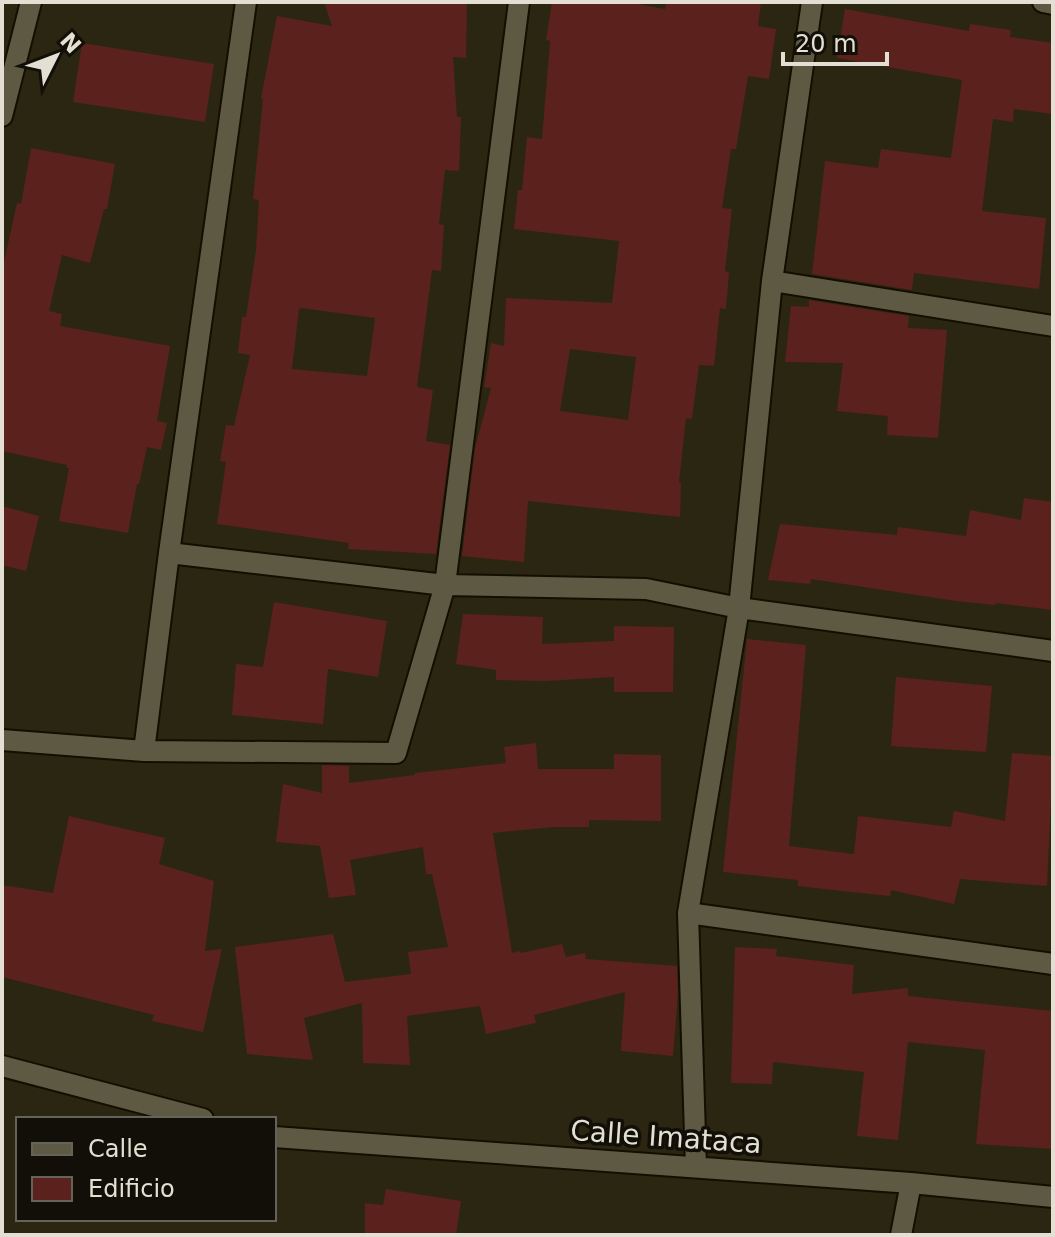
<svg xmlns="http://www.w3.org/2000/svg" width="1055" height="1237" font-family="'DejaVu Sans',sans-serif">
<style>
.building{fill:#5b211d;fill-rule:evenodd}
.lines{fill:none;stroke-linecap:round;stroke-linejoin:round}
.minor-casing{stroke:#140e00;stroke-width:24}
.minor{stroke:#5e5943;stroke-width:20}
.labels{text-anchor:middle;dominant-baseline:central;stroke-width:7;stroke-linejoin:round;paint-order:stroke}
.street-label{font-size:28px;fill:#e3e0d3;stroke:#110f07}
</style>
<rect width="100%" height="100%" fill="#2b2612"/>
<!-- building -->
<path class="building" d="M324 2H467L466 58 453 57 457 117H461L459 171 445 170 439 224 444 225 441 271 432 270 417 387 433 390 426 441 450 445 436 554 348 549 349 543 217 524 226 462 220 461 226 425 234 426 250 355 238 353 242 317H246L256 250 259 200 253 199 263 99 261 98 277 16 332 26ZM301 308 375 318 367 376 292 369 299 309Z
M552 2H626L665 9 666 2H761L758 26 776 29 769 79 748 76 736 149H731L722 208 732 209 725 271 729 272 726 309 720 308 714 366 699 365 692 419 686 418 679 482 681 483 680 517 528 501 524 562 462 556 475 448 491 388 484 387 491 343 504 346 506 298 612 303 619 241 514 229 518 190H522L527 137 542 139 550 41 546 40ZM570 349 636 357 628 420 560 411Z
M845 9 969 31 970 24 1011 30 1010 37 1053 43V114L1014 109 1013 122 993 119 982 211 1046 218 1039 289 914 273 912 290 812 274 825 161 878 168 881 149 951 158 962 80 837 58Z
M82 43 214 64 205 122 73 102Z
M31 148 115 164 107 209H104L90 263 62 255 49 311 62 314 60 326 170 346 157 421 167 423 161 450 147 447 139 484H137L128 533 59 521 69 468H66L67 465 2 451V271L17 203 21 204Z
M809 300 909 316 908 328 947 330 938 438 887 435 888 416 837 411 843 363 785 362 791 306 809 307Z
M1024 498 1053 502V610L996 603 995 605 956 601 811 579 810 584 768 580 780 524 897 535 898 527 966 536 970 510 1021 520Z
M2 506 39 516 26 571 2 565Z
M274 602 387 621 378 677 328 669 323 724 232 715 236 664 263 667Z
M463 614 543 617 542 644 614 641V626L674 627 673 692H614V677L545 681 496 680V670L456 664Z
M747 639 806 645 789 846 854 854 858 816 951 827 954 811 1005 821 1012 753 1053 756 1047 886 960 879 954 904 891 890 890 896 851 892 798 886V880L723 872Z
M896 677 992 686 986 752 891 746Z
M536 743 538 769H614V754L661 755V821L589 820V827H554L493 833 512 953 520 951 521 953 562 944 566 957 585 953 586 959 677 966 678 994 673 1056 621 1051 625 992 534 1015 536 1023 486 1034 480 1006 407 1016 410 1065 363 1063 362 1003 304 1018 313 1060 247 1054 235 947 333 934 345 982 411 974 408 952 448 947 432 874H426L423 847 350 860 356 895 329 898 320 846 276 842 283 784 322 793V765L349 766V783L415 775V773L506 763 504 747Z
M69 816 165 838 159 864 214 881 205 951 222 949 203 1032 152 1021 154 1015 2 977V885L53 893Z
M735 947 777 949 776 956 854 965 852 994 908 988V996L1053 1011V1149L976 1144 985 1050 908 1042 898 1140 857 1136 864 1072 773 1062 772 1084 731 1083Z
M386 1189 461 1201 456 1235H365V1203L383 1205Z"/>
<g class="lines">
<!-- minor casing -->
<g class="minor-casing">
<path id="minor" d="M1043 2 1053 4
M2 116 31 2
M772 281 1053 326
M169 553 445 585 646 589 739 608 1053 651
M2 740 144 751 396 753 445 585 519 2
M144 751 169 553 246 2
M688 913 1053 964
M2 1066 203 1119
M274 1137 911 1183 1053 1197
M696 1167 688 913 739 608 772 281 812 2
M901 1235 911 1183"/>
</g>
<!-- minor -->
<use href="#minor" class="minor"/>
</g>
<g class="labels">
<!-- street labels -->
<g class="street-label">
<text transform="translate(666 1137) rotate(4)">Calle Imataca</text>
</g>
</g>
<!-- border -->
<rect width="1055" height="1237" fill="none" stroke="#e3e0d3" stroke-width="8"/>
<!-- legend -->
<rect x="16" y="1117" width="260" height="104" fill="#110f07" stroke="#656359" stroke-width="2"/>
<rect x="32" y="1143" width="40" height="12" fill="#5e5943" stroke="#656359" stroke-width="2"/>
<text x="88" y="1157" font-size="24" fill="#e3e0d3">Calle</text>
<rect x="32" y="1177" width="40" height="24" fill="#5b211d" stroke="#656359" stroke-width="2"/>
<text x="88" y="1197" font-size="24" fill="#e3e0d3">Edificio</text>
<!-- north arrow -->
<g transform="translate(56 56) rotate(48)" stroke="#110f07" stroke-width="6" paint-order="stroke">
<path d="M0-6L14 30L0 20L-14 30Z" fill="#e3e0d3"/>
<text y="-12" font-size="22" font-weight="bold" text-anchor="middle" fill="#e3e0d3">N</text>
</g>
<!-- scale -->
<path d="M783 52v12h104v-12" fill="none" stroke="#e3e0d3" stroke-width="4"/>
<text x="795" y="52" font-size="24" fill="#e3e0d3" stroke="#110f07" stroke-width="6" paint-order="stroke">20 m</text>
</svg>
